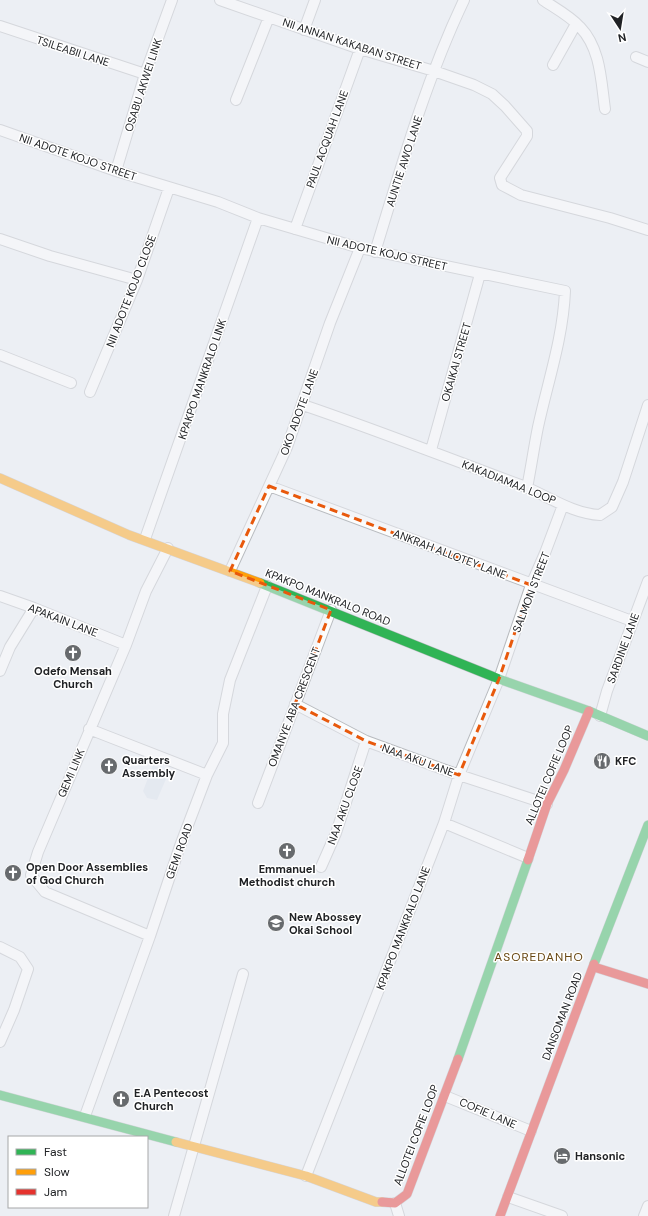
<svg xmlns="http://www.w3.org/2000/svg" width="648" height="1216" font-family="'DM Sans',sans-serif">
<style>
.built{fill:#dae2ec}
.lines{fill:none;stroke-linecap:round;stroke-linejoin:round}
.street-casing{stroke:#b8bbbf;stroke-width:12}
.fast-casing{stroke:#b8bbbf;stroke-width:10}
.slow-casing{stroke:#b8bbbf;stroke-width:10}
.jam-casing{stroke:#b8bbbf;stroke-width:10}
.street{stroke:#fcfdfd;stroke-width:10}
.fast{stroke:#30b455;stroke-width:9}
.slow{stroke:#ff9f0a;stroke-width:9}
.jam{stroke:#e5322d;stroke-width:9}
.marked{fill:none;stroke:#e8590c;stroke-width:3;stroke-dasharray:8 5;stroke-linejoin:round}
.labels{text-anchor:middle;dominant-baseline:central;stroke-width:3;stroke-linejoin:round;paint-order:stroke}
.street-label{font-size:11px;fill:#202225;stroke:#fff}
.poi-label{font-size:11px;font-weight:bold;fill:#202225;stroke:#fff;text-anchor:start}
.neighbourhood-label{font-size:12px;letter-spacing:1px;fill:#674611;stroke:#fff}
</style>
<rect width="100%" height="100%" fill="#eceff4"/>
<!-- built -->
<path class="built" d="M153 765 169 772 157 800 147 798 143 791Z"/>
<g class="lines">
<!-- street casing -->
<g class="street-casing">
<path id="street" d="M220 0 360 49 434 71 474 85 492 94 505 106 527 131V136L500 178 502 185 521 195 610 218 648 230
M543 0C555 8 570 16 580 27 601 49 601 81 605 109
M0 26 145 74
M304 30 315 0
M636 57 648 62
M553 65 576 24
M236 100 269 17
M0 130 116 171 218 202 258 218 360 248 565 291C563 338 548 381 538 427 534 447 531 468 527 488
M116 171 145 74 172 0
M295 229 360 49
M0 239 50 256 137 280
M375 252C401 167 426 80 464 0
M0 355 71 383
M90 392 137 280 169 188
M303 405C377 430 450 459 523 486 548 496 573 514 600 515L612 507 623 482 648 405
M431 450 480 274
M269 486 632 621
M145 539 258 218
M230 571 287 447 330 323 360 248
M0 596 34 608 126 645
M0 671 10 647 34 608
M295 704 366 741 459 775 547 804
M600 716 607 691 648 581
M89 729 207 775
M258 803 331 610
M444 823 528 858
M321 867 336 833 366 741
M150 936 45 892 31 875 38 852 126 645 146 591 168 548
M0 947 20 957 28 969 14 1010 0 1042
M445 1096 531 1131
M85 1116 150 936 180 846 207 775 223 743V714L230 680 267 586
M306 1176 444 823 459 775 499 679 531 585 545 553 563 505
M508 1197 562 1216
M395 1203 399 1216
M174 1216 243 974
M644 1216 648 1206"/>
</g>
<!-- fast casing -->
<g class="fast-casing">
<path id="fast" d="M260 583 499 679 589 711 648 736
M594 964 648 825
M458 1059 528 860
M0 1095 176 1142"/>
</g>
<!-- slow casing -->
<g class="slow-casing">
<path id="slow" d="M0 478 129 535 260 583
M176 1142 306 1176 376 1202H382"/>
</g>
<!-- jam casing -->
<g class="jam-casing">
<path id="jam" d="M528 860 547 804 564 770 589 711
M594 967 648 984
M382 1202 395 1203 407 1194 458 1059
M500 1216 594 964"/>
</g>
<!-- street -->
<use href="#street" class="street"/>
<!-- fast -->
<use href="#fast" class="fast"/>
<!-- slow -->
<use href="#slow" class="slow"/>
<!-- jam -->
<use href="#jam" class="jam"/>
</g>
<!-- marked area -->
<path d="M0 0H648V1216H0ZM269 486 531 585 499 679 459 775 366 741 295 704 331 610 230 571Z" fill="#eceff4" fill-opacity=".55" fill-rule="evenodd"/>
<path class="marked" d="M269 486 531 585 499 679 459 775 366 741 295 704 331 610 230 571Z"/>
<!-- icons -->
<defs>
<g id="church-disc" transform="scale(0.9)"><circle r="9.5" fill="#676a6d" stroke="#fff"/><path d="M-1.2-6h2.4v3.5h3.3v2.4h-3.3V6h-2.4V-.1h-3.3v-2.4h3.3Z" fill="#fff"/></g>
<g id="restaurant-disc" transform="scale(0.9)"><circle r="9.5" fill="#676a6d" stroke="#fff"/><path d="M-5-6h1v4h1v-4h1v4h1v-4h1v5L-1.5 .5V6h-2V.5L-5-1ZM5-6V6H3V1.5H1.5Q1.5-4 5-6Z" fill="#fff"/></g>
<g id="school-disc" transform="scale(0.9)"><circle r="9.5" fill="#676a6d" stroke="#fff"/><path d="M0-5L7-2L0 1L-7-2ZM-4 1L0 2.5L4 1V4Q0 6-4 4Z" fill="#fff"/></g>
<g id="hotel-disc" transform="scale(0.9)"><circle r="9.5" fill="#676a6d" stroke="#fff"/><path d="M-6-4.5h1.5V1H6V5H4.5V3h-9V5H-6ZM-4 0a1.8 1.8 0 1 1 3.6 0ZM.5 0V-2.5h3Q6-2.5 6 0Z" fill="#fff"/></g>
</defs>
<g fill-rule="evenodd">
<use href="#church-disc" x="73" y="653"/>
<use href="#restaurant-disc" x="602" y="761"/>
<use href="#church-disc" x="109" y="766"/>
<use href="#church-disc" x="287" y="851"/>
<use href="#church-disc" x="13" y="873"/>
<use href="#school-disc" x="276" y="923"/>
<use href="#church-disc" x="121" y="1099"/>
<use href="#hotel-disc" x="562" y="1156"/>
</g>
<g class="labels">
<!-- street labels -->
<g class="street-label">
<text transform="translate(352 44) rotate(18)">NII ANNAN KAKABAN STREET</text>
<text transform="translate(73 51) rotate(18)">TSILEABII LANE</text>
<text transform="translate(143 85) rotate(-72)">OSABU AKWEI LINK</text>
<text transform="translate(327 139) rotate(-70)">PAUL ACQUAH LANE</text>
<text transform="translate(78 157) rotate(19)">NII ADOTE KOJO STREET</text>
<text transform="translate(404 161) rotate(-72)">AUNTIE AWO LANE</text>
<text transform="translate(387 253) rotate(13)">NII ADOTE KOJO STREET</text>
<text transform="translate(131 291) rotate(-69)">NII ADOTE KOJO CLOSE</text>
<text transform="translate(456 362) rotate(-74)">OKAIKAI STREET</text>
<text transform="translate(202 379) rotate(-71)">KPAKPO MANKRALO LINK</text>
<text transform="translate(299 412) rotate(-70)">OKO ADOTE LANE</text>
<text transform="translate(509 482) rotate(22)">KAKADIAMAA LOOP</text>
<text transform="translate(450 554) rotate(21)">ANKRAH ALLOTEY LANE</text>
<text transform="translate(531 592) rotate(-69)">SALMON STREET</text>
<text transform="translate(328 597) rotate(22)">KPAKPO MANKRALO ROAD</text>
<text transform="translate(63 620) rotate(21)">APAKAIN LANE</text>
<text transform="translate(623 648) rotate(-70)">SARDINE LANE</text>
<text transform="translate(294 707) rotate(-69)">OMANYE ABA CRESCENT</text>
<text transform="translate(418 760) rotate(20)">NAA AKU LANE</text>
<text transform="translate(71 773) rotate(-67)">GEMI LINK</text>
<text transform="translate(549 775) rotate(-67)">ALLOTEI COFIE LOOP</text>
<text transform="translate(345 805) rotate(-70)">NAA AKU CLOSE</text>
<text transform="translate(179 851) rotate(-70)">GEMI ROAD</text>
<text transform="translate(403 928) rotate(-69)">KPAKPO MANKRALO LANE</text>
<text transform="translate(562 1016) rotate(-69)">DANSOMAN ROAD</text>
<text transform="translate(488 1113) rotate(23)">COFIE LANE</text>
<text transform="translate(416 1135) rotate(-69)">ALLOTEI COFIE LOOP</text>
</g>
<!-- poi labels -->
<g class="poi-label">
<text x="73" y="671" text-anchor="middle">Odefo Mensah<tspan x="73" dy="13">Church</tspan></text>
<text x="122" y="760">Quarters<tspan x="122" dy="13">Assembly</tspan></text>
<text x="615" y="761">KFC</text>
<text x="26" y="867">Open Door Assemblies<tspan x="26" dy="13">of God Church</tspan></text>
<text x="287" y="869" text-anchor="middle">Emmanuel<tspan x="287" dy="13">Methodist church</tspan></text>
<text x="289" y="917">New Abossey<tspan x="289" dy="13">Okai School</tspan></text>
<text x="134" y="1093">E.A Pentecost<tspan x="134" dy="13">Church</tspan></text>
<text x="575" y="1156">Hansonic</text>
</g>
<!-- neighbourhood labels -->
<g class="neighbourhood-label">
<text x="539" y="957">ASOREDANHO</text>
</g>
</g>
<!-- legend -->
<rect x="8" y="1136" width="140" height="72" fill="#ffffff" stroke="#a6a7a8"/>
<rect x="16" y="1149" width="20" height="6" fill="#30b455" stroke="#a6a7a8"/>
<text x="44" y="1156" font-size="12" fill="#202225">Fast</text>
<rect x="16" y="1169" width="20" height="6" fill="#ff9f0a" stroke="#a6a7a8"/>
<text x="44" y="1176" font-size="12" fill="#202225">Slow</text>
<rect x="16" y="1189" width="20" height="6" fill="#e5322d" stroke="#a6a7a8"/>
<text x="44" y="1196" font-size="12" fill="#202225">Jam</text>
<!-- north arrow -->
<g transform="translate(620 28) rotate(168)" stroke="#ffffff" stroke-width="3" paint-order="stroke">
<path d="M0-3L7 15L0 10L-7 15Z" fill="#202225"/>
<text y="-6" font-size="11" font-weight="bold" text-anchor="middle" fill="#202225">N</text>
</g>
</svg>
